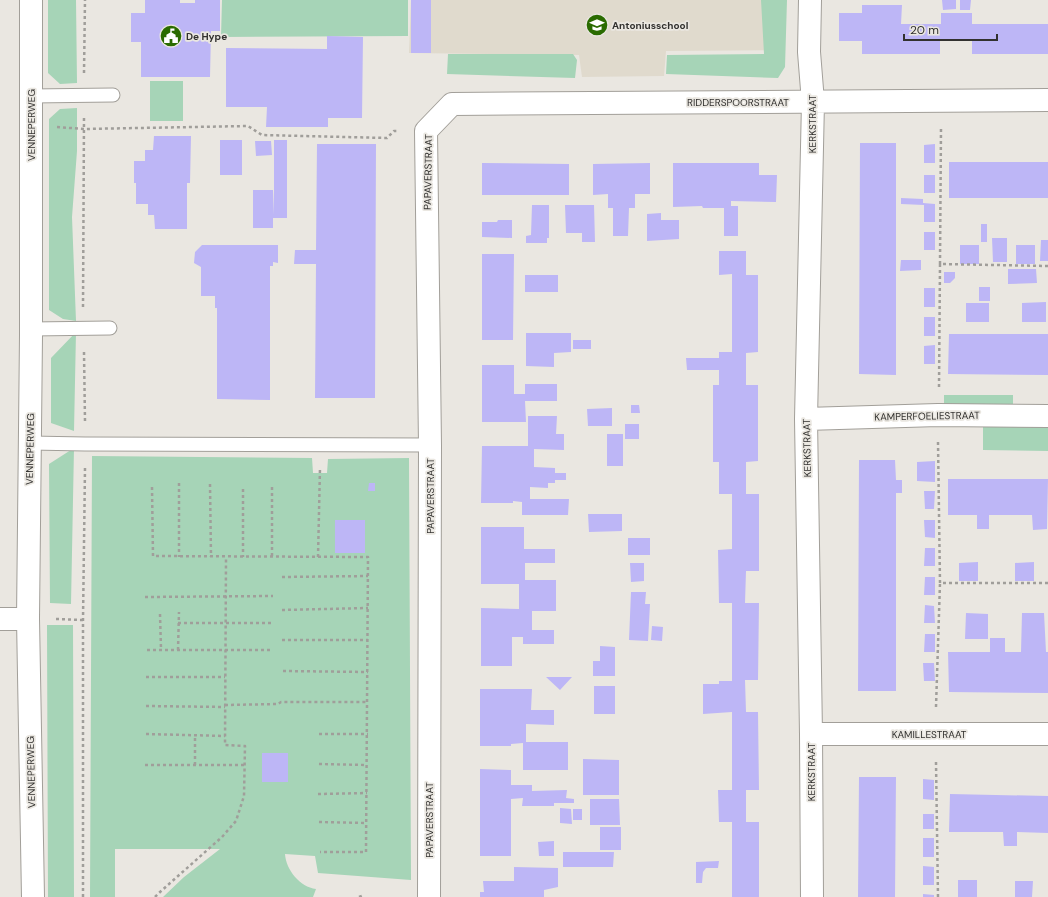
<svg xmlns="http://www.w3.org/2000/svg" width="1048" height="897" font-family="'DM Sans',sans-serif">
<style>
.built{fill:#e0dacd}
.green{fill:#a6d4b7}
.building{fill:#bdb6f6}
.lines{fill:none;stroke-linecap:round;stroke-linejoin:round}
.service-casing{stroke:#a29f99;stroke-width:15}
.minor-casing{stroke:#a29f99;stroke-width:24}
.path{stroke:#a09e9a;stroke-width:2.5;stroke-dasharray:3 3;stroke-linecap:butt}
.service{stroke:#fff;stroke-width:13}
.minor{stroke:#fff;stroke-width:22}
.labels{text-anchor:middle;dominant-baseline:central;stroke-width:3.5;stroke-linejoin:round;paint-order:stroke}
.poi-label{font-size:10px;font-weight:bold;fill:#32312f;stroke:#eae7e1;text-anchor:start}
.street-label{font-size:10px;fill:#32312f;stroke:#eae7e1}
</style>
<rect width="100%" height="100%" fill="#eae7e1"/>
<!-- built -->
<path class="built" d="M411 0H785L782 50 666 51 664 76 582 77 579 55 409 53Z"/>
<!-- green -->
<path class="green" d="M48 0H76L77 83 60 84 48 73Z
M222 0H408V36L221 37Z
M761 0H787L785 67 778 78 666 74 667 55 764 54Z
M448 54H573L577 60 575 78 447 74Z
M150 81H183V121H150Z
M77 108V151L72 217 76 321 63 319 49 310V119L60 109Z
M76 332 74 431 51 423V358Z
M944 395H1013V410H944Z
M983 425H1048V451L983 450Z
M74 448 71 604 50 603 49 464Z
M92 456 312 458 313 473H327L328 459 409 458 411 880 318 873 315 856 285 854C286 870 300 887 316 889L313 897H163L184 877 220 849H115V897H90Z
M47 625H73L74 897H48Z"/>
<!-- building -->
<path class="building" d="M145 0H180V3H195V0H220V31H211L210 77H141V42H131V13H145Z
M411 0H431V53H411Z
M942 0H956V9L943 10Z
M960 0H971L970 10H960Z
M862 5H902L901 24H941V13H972V24H1048V54H972V40H940V54H862V41H839V13H862Z
M327 36 363 37 362 118H328V127H266L267 107H226V48L327 49Z
M154 136H191L190 183H187V229H155L154 215H148V204H136V183H134V161H145V150H153Z
M220 140H242V175H220Z
M274 140H287V218H273V228H253V190H273L274 215Z
M255 141H271L272 155 256 156Z
M860 143H896V375L859 374Z
M317 144H376L375 398H315L316 264H294L295 250H316Z
M935 144V163H924V145Z
M949 162H1048V198H949Z
M482 163 569 164V195H482Z
M650 163V194H635V208H629L628 236H613V208H608V194L593 195V164Z
M673 163H759V175H777L776 202 731 201V206H738V236H724V208H703L702 206 673 207Z
M924 175H935V193H924Z
M901 198 923 199V203L935 204V222H924V205L901 204Z
M532 205H549V238H547V243H526V236L531 235Z
M565 205H594L595 242H582V233H566Z
M661 213V220H679V239L647 241V214Z
M498 220H512V238L482 237V222H497Z
M981 224H987V242H981Z
M924 232H935V250H924Z
M992 238H1007V262H993Z
M1041 240H1048V261H1040Z
M202 245H278V263L273 262V266H270V400L217 399V308H215V296H201V267L194 263 195 252Z
M960 245H979V264H960Z
M1016 245H1035V264H1016Z
M719 251H746V275H758V352L746 353V385H758V461L746 462V494H759V571H746L745 603H759L758 680H745L746 712H758L759 790H746V822H759V897H732V822H719L718 790H732V712L703 714V684H719V681H732V603H719L718 550 732 549V494H719V462H713V385H719V370H687L686 358H719V352H732V274L719 275Z
M482 254H514L513 340H482Z
M901 260H921V270L900 271Z
M1008 269H1036L1037 283 1008 284Z
M944 272H955V278L950 283H944Z
M525 275H558V292H525Z
M979 287H990V301H979Z
M924 288H935V307H924Z
M1046 302V322H1022V303Z
M966 303H989V322H966Z
M924 317H935V336H924Z
M526 333H571V352L554 353V367L526 366Z
M949 334H1048V375L948 374Z
M573 340H591V349H573Z
M935 345V364H924V346Z
M482 365H514V394H525V384H557V401H525L526 422H482Z
M631 405H639L640 413H631Z
M612 408V426H588L587 409Z
M528 416H557L556 434H564V450L534 449V467L555 468V473H566V480H555V483H548V488L530 487V499H569L568 515H522V502L513 501V503H481L482 446H528Z
M625 424H639V439H625Z
M607 434H623V466H607Z
M859 460H895L896 480H902V493H896V691H858Z
M935 461V482L917 481V462Z
M948 479H1048L1047 529 1033 530 1032 515H989V529H977V515H948Z
M369 483H375V491H368Z
M924 491H935L934 509H925Z
M588 514H622V531L589 532Z
M335 520H365V553H335Z
M924 520H935V538L925 537Z
M481 527H524V549H555V563H525V580H556V611H532V630H554V644H523V637H512V666H481V608L519 609V584H481Z
M628 538H650V555H628Z
M925 548H935V566H924Z
M978 562V581H959V563Z
M1034 562V581H1015V563Z
M630 563H644V581L631 582Z
M925 577H935V595H924Z
M631 592H646L645 604H650L648 641 629 640Z
M925 605 934 606 935 623H924Z
M966 613 988 614V639H965Z
M1022 613H1044L1046 652H1048V693L949 692 948 652H990V638H1005V652H1021Z
M652 626 663 627 662 641 651 640Z
M925 634H935V652H924Z
M600 646 615 647V676H593V661H600Z
M923 663H934L935 681H924Z
M546 677H572L560 690Z
M594 686H615V714H594Z
M480 689H532L531 710H554V725L526 724V742H568V770H523V743L511 744V746H480Z
M262 753H288V782H262Z
M583 759 619 760V795H583Z
M480 769 511 770V785H532V791L567 790 566 798 574 799V803H554V806H522L523 798 511 799V856H480Z
M859 777H896L895 897H858Z
M923 779 934 780V800L923 799Z
M950 794 1048 796V833L1017 832V846H1004L1003 832H949Z
M590 799H619L620 825H590Z
M560 808 571 809 572 824 560 823Z
M573 809H582V820H573Z
M923 814H934V829H923Z
M600 827H621V850H600Z
M923 838H934V857H923Z
M554 841V856H539L538 842Z
M563 852H614L613 867H563Z
M719 861 718 868H706L703 872 702 883H696V862Z
M923 866 934 867V885H923Z
M514 867 558 868V887L544 890V897H480V892H484L483 881H514Z
M958 880H977V897H958Z
M1015 881H1033L1032 897H1015Z
M923 894 934 895V897H923Z"/>
<g class="lines">
<!-- service casing -->
<g class="service-casing">
<path id="service" d="M31 96 113 95
M31 329 110 328
M30 443 85 444 430 445"/>
</g>
<!-- minor casing -->
<g class="minor-casing">
<path id="minor" d="M31 0V335L28 619 33 897
M810 0 809 52 813 102 806 419 811 734 812 897
M806 419 938 415 1048 416
M0 619H28
M811 734H1048
M429 897 430 445 426 131 452 104 1048 100"/>
</g>
<!-- path -->
<path class="path" d="M84 73 85 0
M57 127 84 129 248 126 262 135 387 138 394 131H399
M940 264 941 128
M83 307 84 118
M84 352 85 421
M939 387 940 264 1048 266
M938 442 940 583H1048
M179 483V557
M210 484 211 557
M152 487 153 556 368 557 366 852H320
M272 487V557
M243 489V557
M318 557 320 468
M282 577 368 576
M145 597 273 596
M282 610 368 608
M160 614 161 649
M56 619 83 620
M178 623H273
M282 640H368
M147 650H273
M178 650 179 612
M283 671 368 672
M146 677H225
M225 705 278 704 281 702H368
M146 706 225 707
M936 707 940 583
M146 734 225 736
M319 734H368
M936 762 938 897
M319 764 367 765
M145 765H245
M195 765V735
M318 794 367 793
M319 822 367 823
M83 897V620L85 468
M155 897 160 892 222 837 236 821 244 796 245 746 225 745 226 557
M359 897 364 895"/>
<!-- service -->
<use href="#service" class="service"/>
<!-- minor -->
<use href="#minor" class="minor"/>
</g>
<!-- icons -->
<defs>
<g id="school-disc" transform="scale(1.15)"><circle r="9.5" fill="#2a6b00" stroke="#eae7e1"/><path d="M0-5L7-2L0 1L-7-2ZM-4 1L0 2.5L4 1V4Q0 6-4 4Z" fill="#fff"/></g>
<g id="civic-disc" transform="scale(1.15)"><circle r="9.5" fill="#2a6b00" stroke="#eae7e1"/><path d="M-.6-6.5H3V-4.5H.6V-3L4-1V1h2V6H-6V1h2V-1L-.6-3ZM-1.2 2.5V6h2.4V2.5Z" fill="#fff"/></g>
</defs>
<g fill-rule="evenodd">
<use href="#school-disc" x="597" y="25"/>
<use href="#civic-disc" x="171" y="36"/>
</g>
<g class="labels">
<!-- poi labels -->
<g class="poi-label">
<text x="612" y="25">Antoniusschool</text>
<text x="186" y="36">De Hype</text>
</g>
<!-- street labels -->
<g class="street-label">
<text x="738" y="102">RIDDERSPOORSTRAAT</text>
<text transform="translate(812 124) rotate(-90)">KERKSTRAAT</text>
<text transform="translate(31 125) rotate(-90)">VENNEPERWEG</text>
<text transform="translate(428 172) rotate(-89)">PAPAVERSTRAAT</text>
<text transform="translate(927 416) rotate(-1)">KAMPERFOELIESTRAAT</text>
<text transform="translate(807 448) rotate(-91)">KERKSTRAAT</text>
<text transform="translate(30 449) rotate(-89)">VENNEPERWEG</text>
<text transform="translate(430 496) rotate(-90)">PAPAVERSTRAAT</text>
<text x="929" y="734">KAMILLESTRAAT</text>
<text transform="translate(31 772) rotate(-91)">VENNEPERWEG</text>
<text transform="translate(811 772) rotate(-90)">KERKSTRAAT</text>
<text transform="translate(429 820) rotate(-90)">PAPAVERSTRAAT</text>
</g>
</g>
<!-- scale -->
<path d="M904 34v6h93v-6" fill="none" stroke="#32312f" stroke-width="2"/>
<text x="910" y="34" font-size="12" fill="#32312f" stroke="#eae7e1" stroke-width="3" paint-order="stroke">20 m</text>
</svg>
